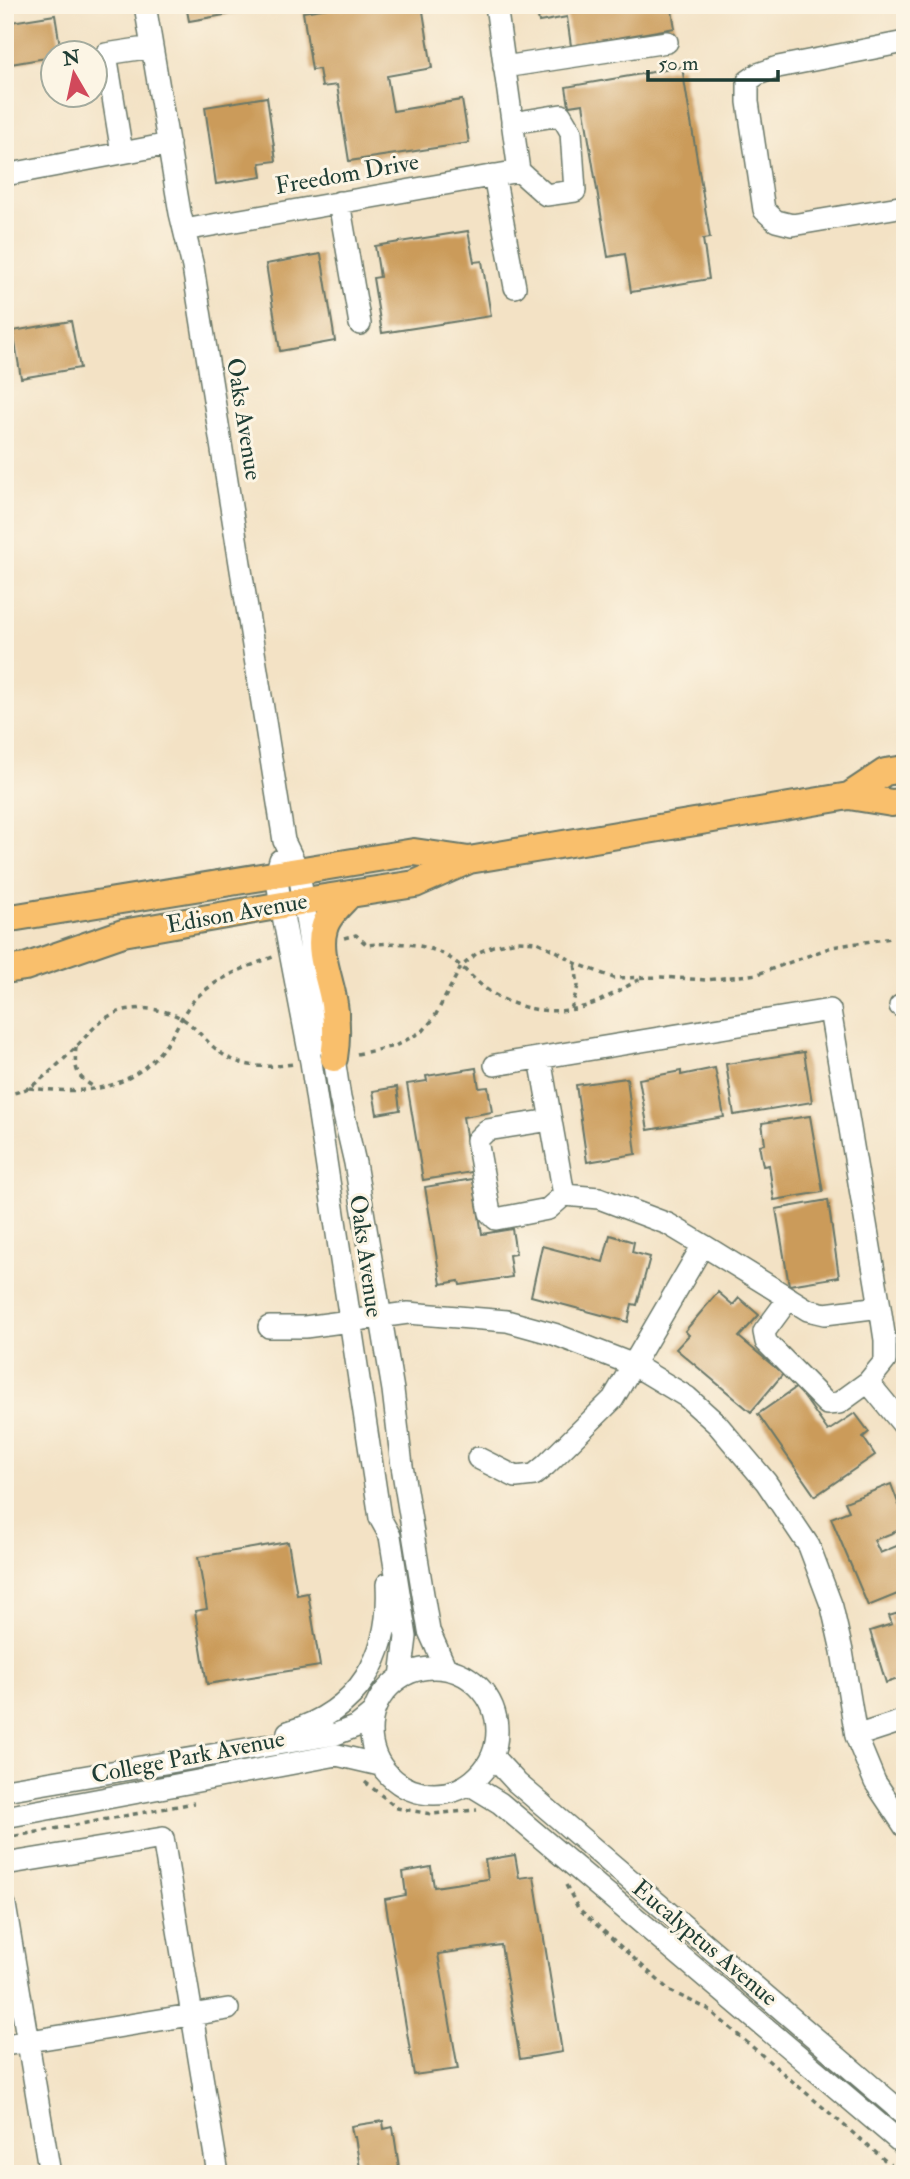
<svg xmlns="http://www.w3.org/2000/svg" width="910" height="2179" font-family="'IM FELL Double Pica',serif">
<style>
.building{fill:#cb9b5a}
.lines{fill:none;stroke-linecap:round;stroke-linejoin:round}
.minor-casing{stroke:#697767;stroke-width:24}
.major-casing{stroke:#697767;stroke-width:30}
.path{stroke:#697767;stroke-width:3.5;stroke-dasharray:5 5;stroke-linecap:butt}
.minor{stroke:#fff;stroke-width:21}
.major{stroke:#f9bf6c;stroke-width:26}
.labels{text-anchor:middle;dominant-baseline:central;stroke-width:6;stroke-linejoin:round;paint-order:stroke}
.street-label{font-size:24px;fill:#1f3d34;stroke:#fcf5e5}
</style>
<rect width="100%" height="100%" fill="#fcf5e5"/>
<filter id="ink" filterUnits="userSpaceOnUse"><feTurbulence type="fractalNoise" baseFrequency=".0143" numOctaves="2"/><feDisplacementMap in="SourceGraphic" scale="14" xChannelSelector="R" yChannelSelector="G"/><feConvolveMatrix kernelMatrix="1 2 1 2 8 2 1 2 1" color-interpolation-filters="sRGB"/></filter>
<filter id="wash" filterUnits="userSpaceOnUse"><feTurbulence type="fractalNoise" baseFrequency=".00686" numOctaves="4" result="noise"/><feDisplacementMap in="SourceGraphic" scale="28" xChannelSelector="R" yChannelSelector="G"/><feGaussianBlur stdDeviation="1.57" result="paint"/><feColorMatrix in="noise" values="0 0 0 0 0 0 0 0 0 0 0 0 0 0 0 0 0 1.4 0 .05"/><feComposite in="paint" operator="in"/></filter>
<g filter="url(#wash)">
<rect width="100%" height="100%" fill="#f3e2c5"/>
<g id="blocks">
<!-- building -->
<path class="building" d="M186 5H272V7L189 21Z
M347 5H422L432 68 387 76 393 111 462 100 469 143 349 161 337 85 322 87 319 69 312 70 303 12Z
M536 5H671L675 28 571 46 567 17 539 22Z
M55 15 61 52H52V57L5 65V23Z
M682 67 710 238 703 239 709 279 631 292 625 254 608 257 583 104 569 106 566 87Z
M267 97 276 161 260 163 262 177 216 184 205 107Z
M468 231 474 262 482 261 491 316 382 333 373 278 380 277 375 246Z
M321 254 335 341 280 351 266 264Z
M71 321 80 368 21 378 13 331Z
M804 1052 812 1102 734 1115 726 1064Z
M476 1068 479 1088 488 1087 492 1112 463 1117 472 1172 423 1180 407 1084 427 1081 426 1076Z
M715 1068 724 1117 648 1130 639 1079 681 1071V1075Z
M627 1078 636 1154 587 1162 576 1085Z
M397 1087 400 1110 377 1114 373 1091Z
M810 1116 823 1192 774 1200 769 1165 763 1166 759 1145 765 1144 762 1123Z
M473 1179 482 1234 512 1229 516 1254 509 1255 512 1277 460 1285 459 1281 441 1284 425 1187Z
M828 1200 839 1277 789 1285 776 1209Z
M610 1235 634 1242 632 1252 650 1257 637 1305 632 1304 628 1322 531 1296 542 1246 603 1262Z
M718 1292 733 1305 739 1298 759 1315 739 1337 783 1374 751 1412 676 1349 689 1335 685 1331Z
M797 1387 828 1431 855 1413 869 1432 863 1437 875 1455 815 1496 758 1414Z
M891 1484 899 1505 905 1502V1528L874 1540 880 1553 899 1545 905 1559V1591L868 1606 831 1518 849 1511 845 1502Z
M288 1542 297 1595 308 1593 320 1666 207 1684 195 1611 207 1609 198 1557Z
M905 1611V1692L902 1693 898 1679 886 1683 870 1631 892 1624 889 1616Z
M515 1855 519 1878 534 1876 562 2052 520 2059 501 1945 438 1954 458 2069 414 2075 385 1899 406 1895 403 1872 431 1867 434 1887 488 1879 485 1860Z
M383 2121 384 2129 393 2127 400 2174H361L355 2137H353L351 2126Z"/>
</g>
</g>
<g filter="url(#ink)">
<use href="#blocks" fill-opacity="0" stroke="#697767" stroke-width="2"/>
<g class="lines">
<!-- minor casing -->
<g class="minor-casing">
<path id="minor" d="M145 5 180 213 193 267 284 841 299 872 324 1036 334 1058 340 1098 355 1163 393 1390 402 1466 429 1631 446 1669
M496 5 519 171
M905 42 778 67 758 74 748 81V102L764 210 776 221 792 225 905 206
M152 47 106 54 122 153 169 144
M504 67 667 42
M512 123 561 115 571 132 575 191 546 195 519 171
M5 175 122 153
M494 175 515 287
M339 202 360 324
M184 230 519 171
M280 860 276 875 281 905 311 1062 380 1518 390 1536 406 1637 401 1677
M900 1006 905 1005
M540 1058 564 1195 599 1198 668 1224 703 1245
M551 1120 487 1130 477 1140 490 1213 496 1219 548 1209 564 1195
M789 1298 764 1332 766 1342 827 1404 839 1403 868 1382
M880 1307 885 1340V1361L868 1382 905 1427
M269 1327H305L408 1313 507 1321 554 1334 634 1365 687 1397 717 1424 766 1482 809 1546 832 1607 842 1651 856 1736 875 1782 905 1827
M478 1458 516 1477 534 1475 546 1465 613 1399 703 1245 808 1310 825 1314 880 1307 830 1010 495 1065
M371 1731a63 63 0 1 1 126 0a63 63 0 1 1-126 0Z
M288 1732C359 1711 391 1656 387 1584
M856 1736 905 1720
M492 1756 517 1783 905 2115
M469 1784 500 1803 905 2146
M5 1790 336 1734 357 1726 374 1712
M5 1817 337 1755 380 1765
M5 1864 163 1838 218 2174
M5 1905 50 2174
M5 2045 228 2009"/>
</g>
<!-- major casing -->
<g class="major-casing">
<path id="major" d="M849 796 885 772 905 769
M5 919 414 852 469 860
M5 970 25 967 123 933 305 901 415 884 469 860 849 796 892 803 905 801
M334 1058C337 1039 337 1023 334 1004 331 981 317 952 324 929 327 915 341 904 350 894"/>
</g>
<!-- path -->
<path class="path" d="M344 938 356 935 367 945C394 942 420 942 445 955 461 964 472 978 486 989 514 1009 551 1016 583 1007 604 1001 622 988 641 979
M571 1009 578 986 575 963
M76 1047C74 1070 76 1077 96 1088
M357 1054 395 1046 423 1031 434 1018 461 967 477 953 493 946 517 941 537 942 558 952 575 963 614 978 661 977 706 980 758 974 832 947 905 936
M29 1088C87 1094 131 1093 168 1042 178 1027 184 1009 197 997 219 977 246 967 273 957
M5 1096C13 1093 23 1091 30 1087 46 1077 62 1061 75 1048 91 1032 100 1016 125 1010 146 1006 174 1010 191 1025 203 1036 212 1048 227 1057 249 1069 270 1067 294 1064
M365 1782 397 1808 431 1814 477 1810
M5 1838 194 1803
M566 1885 578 1908 670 1991 708 2009 901 2174"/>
<!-- minor -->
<use href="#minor" class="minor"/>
<!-- major -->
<use href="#major" class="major"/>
</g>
</g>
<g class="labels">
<!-- street labels -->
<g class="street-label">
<text transform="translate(347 174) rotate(-10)">Freedom Drive</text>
<text transform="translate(244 419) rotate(81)">Oaks Avenue</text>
<text transform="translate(237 913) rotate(-10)">Edison Avenue</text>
<text transform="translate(366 1256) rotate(82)">Oaks Avenue</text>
<text transform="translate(188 1757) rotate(-11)">College Park Avenue</text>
<text transform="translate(705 1943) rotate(40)">Eucalyptus Avenue</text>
</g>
</g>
<!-- margin -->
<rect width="910" height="2179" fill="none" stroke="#fcf5e5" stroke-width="28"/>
<!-- north arrow -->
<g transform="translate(74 74) rotate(351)"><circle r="33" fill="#fcf5e5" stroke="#a4ab9e" stroke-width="2"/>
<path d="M0-5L12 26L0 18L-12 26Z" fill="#d1495b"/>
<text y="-10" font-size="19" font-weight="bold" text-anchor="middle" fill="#1f3d34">N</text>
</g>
<!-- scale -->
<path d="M648 70v10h130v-10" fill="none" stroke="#1f3d34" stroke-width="3.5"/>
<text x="658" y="70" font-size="21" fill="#1f3d34" stroke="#fcf5e5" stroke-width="5" paint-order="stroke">50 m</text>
</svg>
